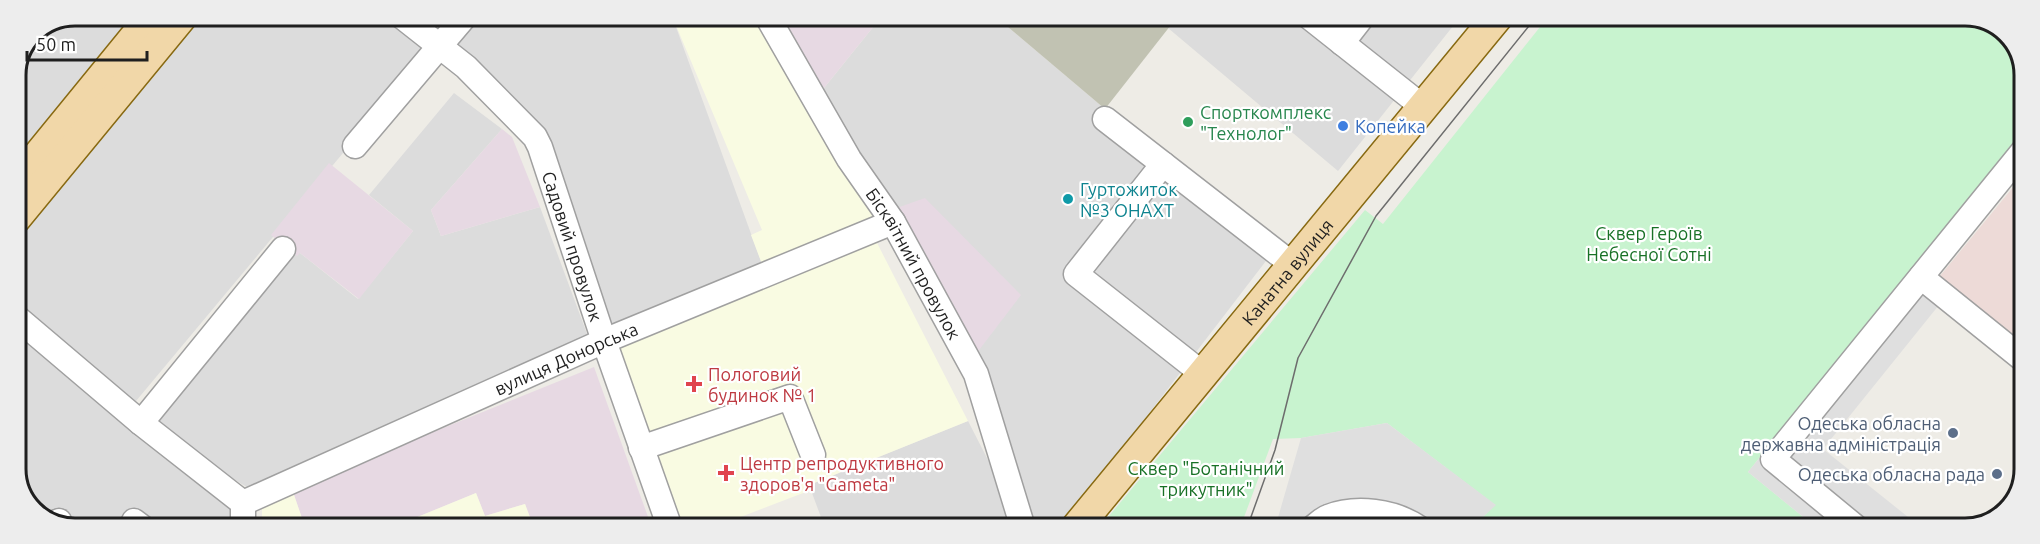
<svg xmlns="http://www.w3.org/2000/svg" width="2040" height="544" font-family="Ubuntu,sans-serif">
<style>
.residential{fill:#dcdcdc}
.commercial{fill:#eddad7}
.industrial{fill:#e7d9e3}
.education{fill:#f9fbe2}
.construction{fill:#c1c2b2}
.park{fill:#c8f3cf}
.parking{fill:#dfdfdf}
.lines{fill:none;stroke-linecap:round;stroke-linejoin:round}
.minor-casing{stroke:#a0a0a0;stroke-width:27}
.major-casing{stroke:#886911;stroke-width:33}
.minor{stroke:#fff;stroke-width:24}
.major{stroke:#f1d7a8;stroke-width:30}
.tram{stroke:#6d6d6d;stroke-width:1.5}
.leisure-dot{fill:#2e9e5b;stroke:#fff;stroke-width:2}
.shop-dot{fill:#3f7fe0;stroke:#fff;stroke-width:2}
.culture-dot{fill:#0f9aa8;stroke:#fff;stroke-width:2}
.health-dot{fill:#e0444e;stroke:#fff;stroke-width:2}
.service-dot{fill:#5c6f8a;stroke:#fff;stroke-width:2}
.labels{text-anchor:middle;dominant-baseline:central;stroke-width:4.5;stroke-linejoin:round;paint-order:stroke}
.leisure-label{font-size:18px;fill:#27864d;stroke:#fff;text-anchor:start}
.shop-label{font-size:18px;fill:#366cbe;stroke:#fff;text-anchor:start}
.culture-label{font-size:18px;fill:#0d838f;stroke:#fff;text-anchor:start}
.park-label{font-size:18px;fill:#187126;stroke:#fff}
.street-label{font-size:18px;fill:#1f1f1f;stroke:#fff}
.health-label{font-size:18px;fill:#be3a42;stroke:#fff;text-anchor:start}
.service-label{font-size:18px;fill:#4e5e75;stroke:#fff;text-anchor:end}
.rim{fill:none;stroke:#1f1f1f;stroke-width:3}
</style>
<rect width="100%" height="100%" fill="#eeece6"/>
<!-- residential -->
<path class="residential" d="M75 15H133L15 170V74L33 32Z
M190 15H396L434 44 131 407 15 310V233Z
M470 15 672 16 762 264 602 345 532 124 444 46Z
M882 16H995L1105 109 1269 257 1061 528H1033L891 210 819 103 824 88Z
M1178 16H1461L1338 171 1168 28Z
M454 93 502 129 431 210 441 236 540 207 593 350 250 489 148 427 290 250 300 253 358 299 413 231 369 195Z
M15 320 240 505 239 527H60L30 508 15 477Z
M968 421 1023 528H825L809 485Z"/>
<!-- commercial -->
<path class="commercial" d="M2024 174V353L1935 282Z"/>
<!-- industrial -->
<path class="industrial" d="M776 16H882L824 88 811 72Z
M502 129 512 137 540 207 441 236 431 210Z
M329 163 413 231 359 299 300 253 297 256 271 235Z
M925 198 1021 295 976 354 891 210Z
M594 367 652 528H534L525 504 485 516 476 493 393 527H305L292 489Z"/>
<!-- education -->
<path class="education" d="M672 16H764L890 221 762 264 751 235 762 230Z
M874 237 968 421 809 485 811 490 712 528H669L606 353Z
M292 489 305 527H262V501Z
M476 493 485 516 525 504 534 528 393 527Z"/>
<!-- construction -->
<path class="construction" d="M995 16H1178L1105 109Z"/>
<!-- park -->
<path class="park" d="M1548 17H1980L2010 36 2025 71V133L1878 310 1748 472 1818 529 1471 528 1495 505 1387 423 1301 438 1273 439 1240 528H1099L1365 210 1383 224Z"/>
<!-- parking -->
<path class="parking" d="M1909 273 1943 300 1823 449 1923 529H1818L1748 472Z
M1387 423 1496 505 1471 528H1275L1301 438Z"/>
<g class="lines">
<!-- minor casing -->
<g class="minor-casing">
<g id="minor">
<path id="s1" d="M400 15 466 67 535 137 540 147 604 341 670 528"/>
<path id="s2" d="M767 16 849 159 893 222 976 374 1023 528"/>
<path d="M1308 16 1423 107"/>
<path d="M1342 43 1363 16"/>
<path d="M1105 119 1293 265"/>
<path d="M355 146 466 15"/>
<path d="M1163 164 1076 274 1203 374"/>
<path d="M1921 277 2024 360"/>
<path d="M15 316 141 423 243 503"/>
<path d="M141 423 283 249"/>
<path d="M641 448 790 397 813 455"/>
<path id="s3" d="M243 503 604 341 893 222"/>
<path d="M134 521 142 527"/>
<path d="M59 527V521"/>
<path d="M243 527V503"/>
<path d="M1312 528C1317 525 1322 519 1328 517 1356 506 1394 511 1419 528"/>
<path d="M1858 529 1773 459 2024 150"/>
</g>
</g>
<!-- major casing -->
<g class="major-casing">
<g id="major">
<path d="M15 184 153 15"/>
<path d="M15 219 183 15"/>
<path id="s4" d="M1076 528 1498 16"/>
</g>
</g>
<!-- minor -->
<use href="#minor" class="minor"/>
<!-- major -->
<use href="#major" class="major"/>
<!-- tram -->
<path class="tram" d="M1247 528 1275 450 1298 358 1376 216 1537 16"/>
</g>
<!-- markers -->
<circle class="leisure-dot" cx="1188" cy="122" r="6"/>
<circle class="shop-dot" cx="1343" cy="126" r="6"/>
<circle class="culture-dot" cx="1068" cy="199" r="6"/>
<g class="health-dot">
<path d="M691 375h6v6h6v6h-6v6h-6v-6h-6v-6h6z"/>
<path d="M723 464h6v6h6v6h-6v6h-6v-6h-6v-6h6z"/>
</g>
<g class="service-dot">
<circle cx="1953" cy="433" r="6"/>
<circle cx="1997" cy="474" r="6"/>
</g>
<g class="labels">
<!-- leisure labels -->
<g class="leisure-label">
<text x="1200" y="112">Спорткомплекс<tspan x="1200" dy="21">"Технолог"</tspan></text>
</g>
<!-- shop labels -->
<g class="shop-label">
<text x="1355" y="126">Копейка</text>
</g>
<!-- culture labels -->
<g class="culture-label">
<text x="1080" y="189">Гуртожиток<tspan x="1080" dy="21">№3 ОНАХТ</tspan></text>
</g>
<!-- park labels -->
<g class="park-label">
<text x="1649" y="233">Сквер Героїв<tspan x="1649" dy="21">Небесної Сотні</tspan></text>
<text x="1206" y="468">Сквер "Ботанічний<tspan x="1206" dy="21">трикутник"</tspan></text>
</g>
<!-- street labels -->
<g class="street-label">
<text stroke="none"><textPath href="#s1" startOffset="298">Садовий провулок</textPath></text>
<text stroke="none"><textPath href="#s2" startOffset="288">Бісквітний провулок</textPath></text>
<text stroke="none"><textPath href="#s4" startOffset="332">Канатна вулиця</textPath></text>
<text stroke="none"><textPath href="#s3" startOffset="354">вулиця Донорська</textPath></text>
</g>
<!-- health labels -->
<g class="health-label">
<text x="708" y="374">Пологовий<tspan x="708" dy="21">будинок № 1</tspan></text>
<text x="740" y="463">Центр репродуктивного<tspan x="740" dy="21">здоров'я "Gameta"</tspan></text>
</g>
<!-- service labels -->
<g class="service-label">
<text x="1941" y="423">Одеська обласна<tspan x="1941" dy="21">державна адміністрація</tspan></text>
<text x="1985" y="474">Одеська обласна рада</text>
</g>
</g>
<!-- crop -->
<path d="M0 0H2040V544H0ZM75 26H1965A49 49 0 0 1 2014 75V469A49 49 0 0 1 1965 518H75A49 49 0 0 1 26 469V75A49 49 0 0 1 75 26Z" fill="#ededed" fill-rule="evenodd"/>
<path class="rim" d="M75 26H1965A49 49 0 0 1 2014 75V469A49 49 0 0 1 1965 518H75A49 49 0 0 1 26 469V75A49 49 0 0 1 75 26Z"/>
<!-- scale -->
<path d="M27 51v9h120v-9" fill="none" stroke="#1f1f1f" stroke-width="3"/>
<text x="36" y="51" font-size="18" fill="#1f1f1f" stroke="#ffffff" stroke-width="4.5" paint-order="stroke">50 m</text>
</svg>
